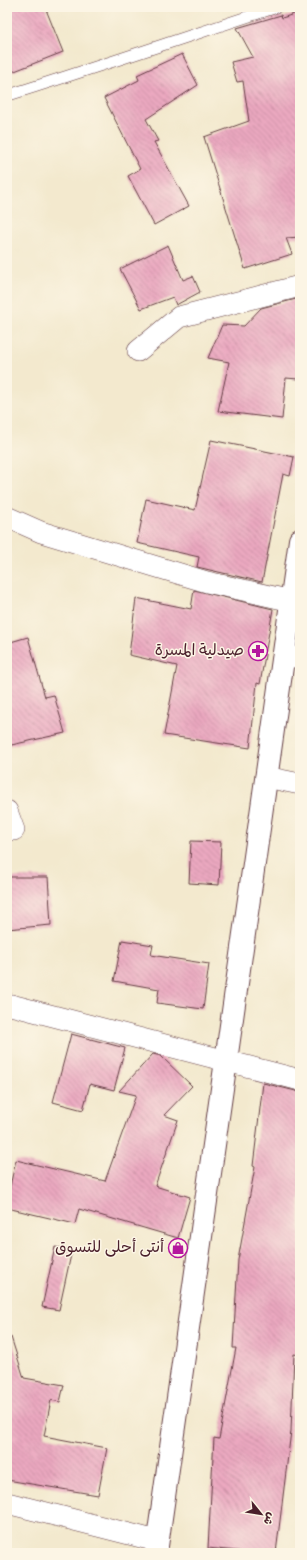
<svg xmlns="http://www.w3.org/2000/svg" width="307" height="1560" font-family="Dekko,'Playpen Sans Arabic',sans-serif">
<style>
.building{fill:url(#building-back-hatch)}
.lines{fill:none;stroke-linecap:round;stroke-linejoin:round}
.service-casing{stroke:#633d43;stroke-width:12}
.minor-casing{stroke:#633d43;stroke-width:22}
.secondary-casing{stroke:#633d43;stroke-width:24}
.service{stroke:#fff;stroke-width:11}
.minor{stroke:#fff;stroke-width:21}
.secondary{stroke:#fff;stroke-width:22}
.labels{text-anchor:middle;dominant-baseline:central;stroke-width:3;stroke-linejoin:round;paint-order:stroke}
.poi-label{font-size:16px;fill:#4a1f2b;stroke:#fcf5e5;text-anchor:end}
</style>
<defs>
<pattern id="building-back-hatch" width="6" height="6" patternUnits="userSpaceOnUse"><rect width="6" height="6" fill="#eba8c0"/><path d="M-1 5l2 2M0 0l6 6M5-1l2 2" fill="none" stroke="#c0889c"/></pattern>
</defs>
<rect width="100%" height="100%" fill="#fcf5e5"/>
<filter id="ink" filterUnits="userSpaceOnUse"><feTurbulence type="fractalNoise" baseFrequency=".025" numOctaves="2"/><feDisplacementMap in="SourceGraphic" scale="8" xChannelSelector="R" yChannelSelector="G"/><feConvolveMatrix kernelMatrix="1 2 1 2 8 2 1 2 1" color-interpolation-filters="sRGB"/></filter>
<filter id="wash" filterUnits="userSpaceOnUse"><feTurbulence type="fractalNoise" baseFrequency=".012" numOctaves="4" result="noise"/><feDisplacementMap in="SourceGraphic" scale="16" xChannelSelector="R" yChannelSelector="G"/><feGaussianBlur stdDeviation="0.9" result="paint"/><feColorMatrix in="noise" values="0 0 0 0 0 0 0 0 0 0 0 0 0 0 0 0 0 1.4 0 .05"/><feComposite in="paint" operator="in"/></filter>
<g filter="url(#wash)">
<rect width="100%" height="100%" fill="#f3e9ce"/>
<g id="blocks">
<!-- building -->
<path class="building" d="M7 7H45L63 52 7 74Z
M300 12V237L286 238 292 254 245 269 204 137 249 121 243 81 237 82 231 62 253 57 237 28 281 15 282 18Z
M182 54 198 85 146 119 158 141 154 142 189 206 154 225 128 176 140 169 104 98 139 80 137 75Z
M168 245 183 280 193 276 200 292 176 305 173 297 141 309 120 269Z
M300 298V361L298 379 286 378 282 419 218 411 229 362 208 358 222 325 244 326 261 308Z
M211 440 294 457 290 476 283 474 262 582 197 567 199 557 137 543 146 499 195 510Z
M194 590 273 609 260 684 257 683 250 748 164 735 177 666 129 655 136 598 191 609Z
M28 637 45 697 54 695 65 733 7 746V643Z
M191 841 221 842 219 885 189 883Z
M7 877H48L51 925 7 929Z
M122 940 153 945 151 955 209 964 203 1009 157 1003 159 989 114 981Z
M71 1034 125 1048 114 1090 90 1084 83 1110 53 1102Z
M153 1054 161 1056 192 1086 164 1115 178 1120 155 1186 190 1197 178 1238 79 1209 75 1224 7 1208V1199L16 1160 105 1181 136 1095 119 1091Z
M263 1083 300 1092V1355L294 1354 291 1431 276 1553H255L208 1548 214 1438 219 1439 236 1348H233L238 1260 255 1167 253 1166Z
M55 1247 72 1250 59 1310 42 1307Z
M7 1337H11L24 1378 64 1385 60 1402 51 1400 44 1436 107 1448 98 1495 7 1480Z"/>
</g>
</g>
<g filter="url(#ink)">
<use href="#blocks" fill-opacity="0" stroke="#633d43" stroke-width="1"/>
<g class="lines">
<!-- service casing -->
<g class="service-casing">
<path id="service" d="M7 94H12C101 66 189 36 277 7"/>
</g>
<!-- minor casing -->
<g class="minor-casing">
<path id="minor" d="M138 351 179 317 300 286
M7 517 41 532 207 582 292 601
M284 655 300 658
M266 777 300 784
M7 811 14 830
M7 1004 300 1080
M7 1503 157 1541"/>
</g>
<!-- secondary casing -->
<g class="secondary-casing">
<path id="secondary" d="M156 1553 300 540"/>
</g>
<!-- service -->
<use href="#service" class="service"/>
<!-- minor -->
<use href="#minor" class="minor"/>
<!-- secondary -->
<use href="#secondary" class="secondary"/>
</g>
</g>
<!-- icons -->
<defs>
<g id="pharmacy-ring" transform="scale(1)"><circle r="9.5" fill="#fcf5e5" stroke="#b5179e" stroke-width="1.5"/><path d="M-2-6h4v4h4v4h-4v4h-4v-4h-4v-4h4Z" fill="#b5179e"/></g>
<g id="shop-ring" transform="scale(1)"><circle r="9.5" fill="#fcf5e5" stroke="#b5179e" stroke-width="1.5"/><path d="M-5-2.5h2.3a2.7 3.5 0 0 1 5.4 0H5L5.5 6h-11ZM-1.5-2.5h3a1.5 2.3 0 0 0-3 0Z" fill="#b5179e"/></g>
</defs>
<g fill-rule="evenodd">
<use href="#pharmacy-ring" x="258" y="651"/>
<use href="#shop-ring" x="178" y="1248"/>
</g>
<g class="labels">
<!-- poi labels -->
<g class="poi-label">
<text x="244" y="651">صيدلية المسرة</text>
<text x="164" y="1248">أنتى أحلى للتسوق</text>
</g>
</g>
<!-- margin -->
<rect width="307" height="1560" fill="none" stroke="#fcf5e5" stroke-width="24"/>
<!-- north arrow -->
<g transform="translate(261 1514) rotate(120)" stroke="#fcf5e5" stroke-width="3" paint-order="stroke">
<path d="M0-3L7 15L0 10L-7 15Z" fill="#4a1f2b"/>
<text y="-6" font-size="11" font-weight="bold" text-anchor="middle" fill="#4a1f2b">ش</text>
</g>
</svg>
